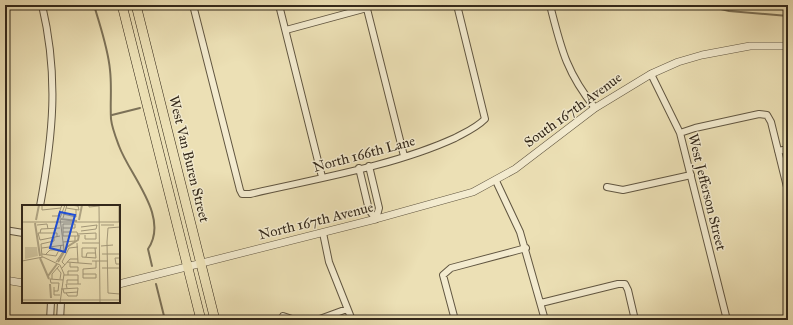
<svg xmlns="http://www.w3.org/2000/svg" width="793" height="325" font-family="'IM FELL Great Primer',serif">
<style>
.lines{fill:none;stroke-linecap:round;stroke-linejoin:round}
.stream{stroke:#7c7157;stroke-width:2}
.minor-casing{stroke:#615641;stroke-width:8}
.tertiary-casing{stroke:#615641;stroke-width:8}
.primary-casing{stroke:#33281a;stroke-width:10}
.minor{stroke:#f3ebcf;stroke-width:6}
.tertiary{stroke:#f3ebcf;stroke-width:7}
.primary{stroke:#ece0b5;stroke-width:9}
.labels{text-anchor:middle;dominant-baseline:central;stroke-width:3;stroke-linejoin:round;paint-order:stroke}
.street-label{font-size:14px;fill:#33281a;stroke:#f3ebcf}
.inset-river{fill:none;stroke:#ada180;stroke-width:2}
.inset-road{fill:none;stroke:#a29677;stroke-width:1}
.view{fill:#1d4ed8;fill-opacity:0.15;stroke:#1d4ed8;stroke-width:2}
.inset-edge{fill:none;stroke:#33281a;stroke-width:2}
</style>
<rect width="100%" height="100%" fill="#ece0b5"/>
<filter id="stains"><feTurbulence type="fractalNoise" baseFrequency=".005" numOctaves="4"/><feColorMatrix values="0 0 0 0 .2 0 0 0 0 .09 0 0 0 0 .02 0 0 0 .5 -.17"/></filter>
<radialGradient id="worn" r=".72"><stop offset=".6" stop-color="#630" stop-opacity="0"/><stop offset="1" stop-color="#630" stop-opacity=".3"/></radialGradient>
<g class="lines">
<!-- stream -->
<path class="stream" d="M94 5C100 26 108 48 110 70 112 87 110 103 111 119 112 128 116 138 119 146 130 176 170 217 148 249L152 266
M705 5 729 11 788 16
M112 115 140 108
M156 284 165 320"/>
<!-- minor casing -->
<g class="minor-casing">
<path id="minor" d="M193 5 240 190 242 194H250C315 179 394 166 455 138 466 132 476 128 485 119L457 5
M279 5 322 177
M366 5 404 156
M550 5C561 48 566 72 595 108
M286 30 367 8
M651 74 680 133 727 320
M680 133 695 128 759 114 767 115 771 122 788 191
M778 151 788 149
M369 166 379 208 376 219
M359 168 369 210 376 219
M496 181 520 232 545 320
M607 187 623 190 691 175
M40 206C53 135 59 77 42 5
M5 230 23 233
M323 233 329 262 352 320
M541 303 618 284H625L628 290 635 320
M283 316 295 320
M50 320 51 302
M60 320 61 302
M317 320 347 309
M455 320 443 275 451 268 526 248"/>
</g>
<!-- tertiary casing -->
<g class="tertiary-casing">
<path id="tertiary" d="M5 280 23 283
M119 284 376 219 473 192 515 169 595 108 651 74 678 62 702 55 750 46H788"/>
</g>
<!-- primary casing -->
<g class="primary-casing">
<path id="primary" d="M122 5 201 320
M136 5 215 320"/>
</g>
<!-- minor -->
<use href="#minor" class="minor"/>
<!-- tertiary -->
<use href="#tertiary" class="tertiary"/>
<!-- primary -->
<use href="#primary" class="primary"/>
</g>
<g class="labels">
<!-- street labels -->
<g class="street-label">
<text transform="translate(573 110) rotate(-36)">South 167th Avenue</text>
<text transform="translate(364 154) rotate(-15)">North 166th Lane</text>
<text transform="translate(189 159) rotate(76)">West Van Buren Street</text>
<text transform="translate(707 192) rotate(76)">West Jefferson Street</text>
<text transform="translate(316 221) rotate(-14)">North 167th Avenue</text>
</g>
</g>
<!-- overview -->
<g transform="translate(22 205)">
<rect width="98" height="98" fill="#ece0b5"/>
<path d="M3 42H15L16 51 3 54Z" fill="#cdc19b"/>
<path class="inset-river" d="M39 14 55 16M14 15 17 0M57 15 60 0M13 18 18 51M18 53 27 74M36 57 45 42 56 35 57 30M26 71 35 59M28 79 29 93"/>
<path class="inset-road" d="M24 0H20V5L39 3M67 0V2L77 1M77 0 78 98M97 0V17M44 3 57 5 56 1 48 0M41 9 54 12V5M30 11H36L40 0M41 13 45 0M0 17H98M15 20 25 19 26 24M79 20H92M98 22 86 23 85 37 86 88 98 89M41 23H53V19H41V31H56L55 27H41M59 26 74 24 75 20 59 22M18 28 19 24 38 23M56 29 74 28V34M63 30V34H74M35 32V28H16L18 35 38 31M41 37 53 36V31M55 38 56 58M60 38H77M79 41 91 40M20 43 42 40M73 43 74 53 60 52V43H75M20 49 34 51 37 45M24 49 28 45H38L39 40M80 49H98M20 52 19 39 32 36V32M64 52 65 48H73M98 53H93L94 59H98M0 56 21 52 38 60 42 69 38 98M70 56H86M34 57 42 45 38 13 43 0M45 57 70 59M43 60 40 57 47 43 56 42M35 63 39 68 38 74M40 63 48 54H56M80 63H98M61 69H74V73H61V64L74 63V56M42 70H56V79M46 70V66H56V62H48V58M30 74V69L37 61M45 78V75H56M32 82V90H38M45 83 44 79H59M39 84 56 83 55 91H46L44 88M41 84 42 88 56 87M32 86H36L37 78H29L28 74 41 75M0 95H98"/>
<path class="view" d="M38 7 53 10 43 47 28 43Z"/>
<rect width="98" height="98" class="inset-edge"/>
</g>
<!-- margin -->
<rect width="793" height="325" fill="none" stroke="#ece0b5" stroke-width="20"/>
<rect x="6" y="6" width="781" height="313" fill="none" stroke="#33281a" stroke-width="2"/>
<rect x="10" y="10" width="773" height="305" fill="none" stroke="#33281a"/>
<rect width="100%" height="100%" filter="url(#stains)"/>
<rect width="100%" height="100%" fill="url(#worn)"/>
</svg>
